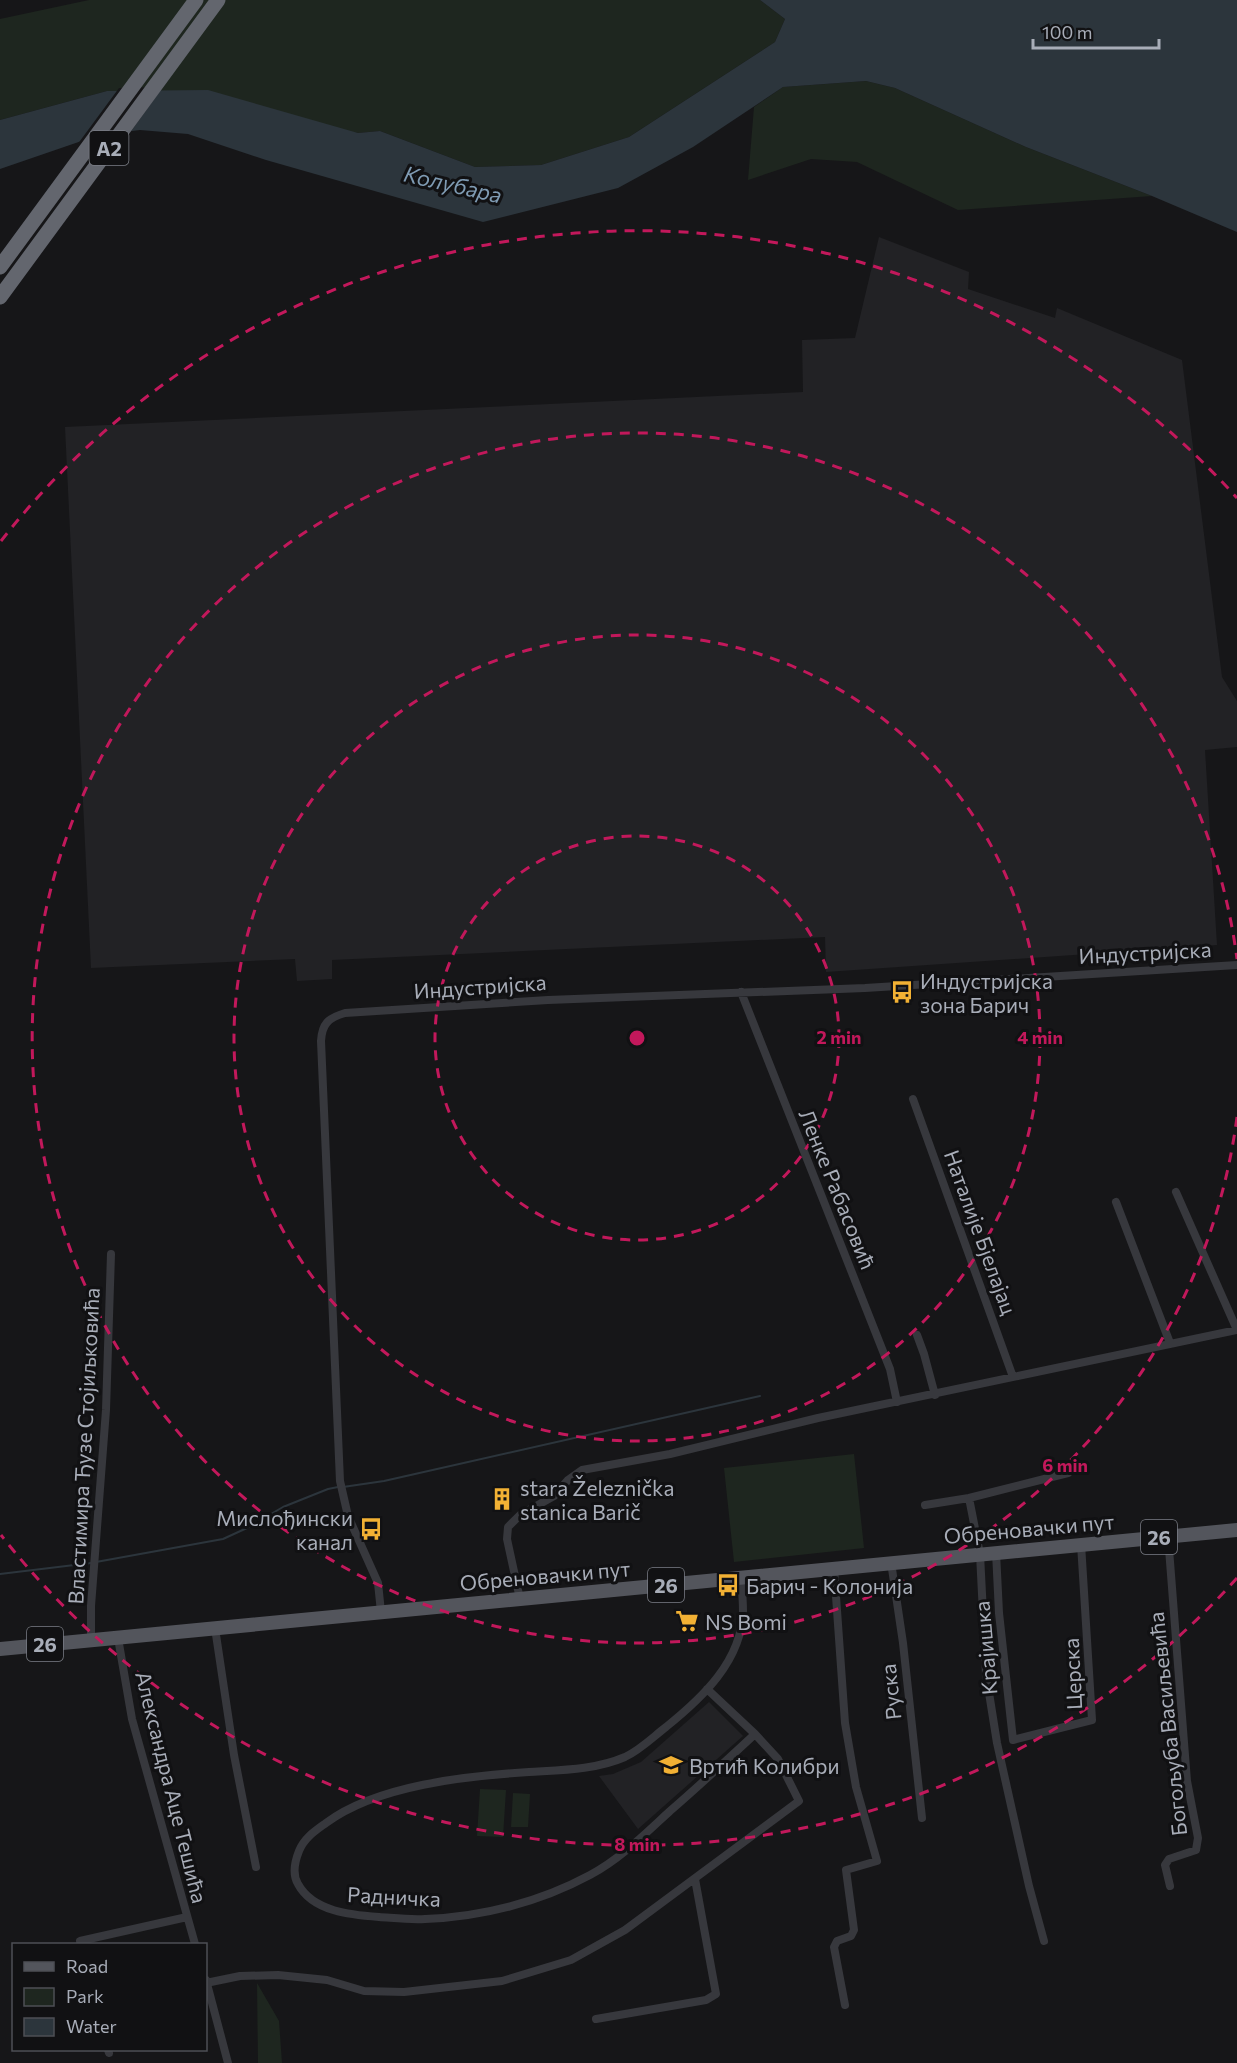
<svg xmlns="http://www.w3.org/2000/svg" width="1237" height="2063" font-family="Commissioner,sans-serif">
<style>
.built{fill:#222225}
.green{fill:#1e261f}
.water{fill:#2c353c}
.pier{fill:#161618}
.lines{fill:none;stroke-linecap:round;stroke-linejoin:round}
.stream{stroke:#2c353c;stroke-width:2}
.minor{stroke:#37383d;stroke-width:8}
.primary{stroke:#53555c;stroke-width:14}
.motorway{stroke:#63666e;stroke-width:15}
.ring{fill:none;stroke:#c2185b;stroke-width:3;stroke-dasharray:10 8}
.labels{text-anchor:middle;dominant-baseline:central;stroke-width:6;stroke-linejoin:round;paint-order:stroke}
.shield{fill:#111113;stroke:#7b7e86;stroke-width:1.5}
.shield-label{font-size:20px;font-weight:bold;fill:#a8adb8}
.street-label{font-size:21px;fill:#a8adb8;stroke:#111113}
.poi-label{font-size:21px;fill:#a8adb8;stroke:#111113;text-anchor:start}
.water-label{font-size:22px;font-style:italic;fill:#7f9bb3;stroke:#111113}
.centre{fill:#c2185b;stroke:#111113;stroke-width:3}
.ring-label{font-size:18px;text-anchor:middle;font-weight:bold;fill:#c2185b;stroke:#111113;stroke-width:6;stroke-linejoin:round;paint-order:stroke}
</style>
<rect width="100%" height="100%" fill="#161618"/>
<!-- built -->
<path class="built" d="M879 237 969 272 968 289 1055 318 1057 308 1182 360 1222 677 1237 701V747L1205 750 1217 945 826 972 825 937 332 960V979L297 981 295 959 91 968 65 427 803 392 802 340 855 338Z
M709 1702 743 1736 638 1829 599 1776 613 1774 641 1762Z"/>
<!-- green -->
<path class="green" d="M89 0H760L785 19 775 42 629 137 541 165 475 167 380 131 358 133 107 91 0 120V19Z
M866 81 895 88 1026 147 1152 196 958 210 857 162 811 159 748 180 754 107 783 87Z
M854 1454 864 1548 734 1562 724 1468Z
M480 1789 506 1790 503 1837 477 1836Z
M513 1793 530 1794 528 1827H511Z
M257 1983 279 2021 282 2063H258Z"/>
<!-- water -->
<path class="water" d="M760 0H1237V232L1152 196 1026 147 895 88 866 81 783 87 693 147 618 188 483 222 266 160 188 134 140 130 99 135 0 169V120L107 91 208 90 358 133 380 131 475 167 541 165 629 137 775 42 785 19Z"/>
<!-- pier -->
<path class="pier" d="M163 87 129 134 100 138 77 145 119 88Z"/>
<g class="lines">
<!-- stream -->
<path class="stream" d="M343 1487 384 1481 760 1396
M96 1562 223 1539 247 1528 283 1507 328 1489 338 1487
M0 1574 91 1563"/>
<!-- minor -->
<path class="minor" d="M741 992 890 1369 897 1402
M913 1099 1013 1377
M1176 1192 1237 1330
M1116 1202 1170 1343
M917 1335 924 1354 935 1395
M969 1498 980 1554 986 1674 997 1743 1029 1886 1044 1941
M925 1505 969 1498 1068 1473
M1168 1536 1187 1781 1198 1838 1196 1850 1169 1859 1165 1865 1170 1886
M996 1552 999 1613 1013 1740 1092 1720 1081 1544
M891 1562 903 1643 922 1818
M834 1568 845 1723 856 1787 877 1861 846 1870 854 1930 851 1936 837 1941 834 1947 845 2005
M520 1599 507 1539 508 1527 520 1515 554 1496 568 1480 582 1470 670 1454 818 1418 1237 1330
M381 1612 378 1583 348 1516 340 1481 321 1041C322 1024 328 1018 345 1013L548 1000 865 988 1237 965
M215 1628 234 1755 256 1867
M118 1638 132 1719 195 1944
M91 1640V1606L106 1410 111 1254
M707 1689 755 1734C727 1760 699 1786 670 1811 645 1834 620 1859 590 1875 540 1902 482 1917 425 1919 410 1920 394 1918 379 1917 352 1915 313 1912 298 1884 292 1874 295 1861 299 1851 304 1838 315 1831 326 1823 377 1785 467 1776 529 1772 561 1770 595 1770 625 1757 640 1750 653 1737 666 1727 702 1698 742 1661 743 1611 743 1600 742 1589 741 1577
M81 1944 80 1941 187 1917
M206 1980 228 2063
M206 1983 240 1976 278 1975 327 1980 364 1991 404 1992 502 1981 571 1960 625 1930 799 1801 778 1759 755 1734
M596 2019 706 2000 716 1994 695 1879
M108 2050 109 2053"/>
<!-- primary -->
<path class="primary" d="M0 1649 1237 1530"/>
<!-- motorway -->
<path class="motorway" d="M0 267 196 0
M0 297 218 0"/>
</g>
<!-- distance rings -->
<g class="ring">
<circle cx="637" cy="1038" r="202"/>
<circle cx="637" cy="1038" r="403"/>
<path d="M1237 1117A605 605 0 1 1 1237 959"/>
<path d="M1237 1578A807 807 0 0 1 1 1535M1 541A807 807 0 0 1 1237 498"/>
</g>
<!-- icons -->
<defs>
<g id="bus-bare" transform="scale(1.8)"><path d="M-5-6H5V4H4V6H2V4H-2V6H-4V4H-5ZM-3.5-4V0h7V-4ZM-3.5 1.2v1.5H-2V1.2ZM2 1.2v1.5H3.5V1.2Z" fill="#f2b134" stroke="#111113" stroke-width="2.5" paint-order="stroke"/></g>
<g id="building-bare" transform="scale(1.8)"><path d="M-4-6H4V6H1V3H-1V6H-4ZM-2.5-4.3h1.7v1.8h-1.7ZM.8-4.3h1.7v1.8H.8ZM-2.5-1h1.7V.8h-1.7ZM.8-1h1.7V.8H.8Z" fill="#f2b134" stroke="#111113" stroke-width="2.5" paint-order="stroke"/></g>
<g id="supermarket-bare" transform="scale(1.8)"><path d="M-6-5.5h2.5l.6 2H6L4.5 2H-2.5L-4.4-4H-6ZM-1.5 3.2a1.3 1.3 0 1 0 .1 0ZM3 3.2a1.3 1.3 0 1 0 .1 0Z" fill="#f2b134" stroke="#111113" stroke-width="2.5" paint-order="stroke"/></g>
<g id="school-bare" transform="scale(1.8)"><path d="M0-5L7-2L0 1L-7-2ZM-4 1L0 2.5L4 1V4Q0 6-4 4Z" fill="#f2b134" stroke="#111113" stroke-width="2.5" paint-order="stroke"/></g>
</defs>
<g fill-rule="evenodd">
<use href="#bus-bare" x="902" y="992"/>
<use href="#building-bare" x="502" y="1499"/>
<use href="#bus-bare" x="371" y="1529"/>
<use href="#bus-bare" x="728" y="1585"/>
<use href="#supermarket-bare" x="687" y="1621"/>
<use href="#school-bare" x="671" y="1765"/>
</g>
<g class="labels">
<!-- shield labels -->
<g class="shield">
<rect x="89.5" y="131" width="39" height="34" rx="4.5"/>
<rect x="1141" y="1520" width="36" height="34" rx="4.5"/>
<rect x="648" y="1568" width="36" height="34" rx="4.5"/>
<rect x="27" y="1627" width="36" height="34" rx="4.5"/>
</g>
<g class="shield-label">
<text x="109" y="148">A2</text>
<text x="1159" y="1537">26</text>
<text x="666" y="1585">26</text>
<text x="45" y="1644">26</text>
</g>
<!-- street labels -->
<g class="street-label">
<text transform="translate(1145 952) rotate(-3)">Индустријска</text>
<text transform="translate(480 986) rotate(-4)">Индустријска</text>
<text transform="translate(838 1189) rotate(68)">Ленке Рабасовић</text>
<text transform="translate(981 1232) rotate(70)">Наталије Бјелајац</text>
<text transform="translate(83 1446) rotate(-87)">Властимира Ђузе Стојиљковића</text>
<text transform="translate(1029 1528) rotate(-5)">Обреновачки пут</text>
<text transform="translate(545 1575) rotate(-5)">Обреновачки пут</text>
<text transform="translate(985 1648) rotate(-95)">Крајишка</text>
<text transform="translate(1072 1674) rotate(-93)">Церска</text>
<text transform="translate(890 1692) rotate(-96)">Руска</text>
<text transform="translate(1167 1724) rotate(-96)">Богољуба Васиљевића</text>
<text transform="translate(172 1787) rotate(76)">Александра Аце Тешића</text>
<text transform="translate(394 1896) rotate(3)">Радничка</text>
</g>
<!-- poi labels -->
<g class="poi-label">
<text x="920" y="980">Индустријска<tspan x="920" dy="24">зона Барич</tspan></text>
<text x="520" y="1487">stara Železnička<tspan x="520" dy="24">stanica Barič</tspan></text>
<text x="353" y="1517" text-anchor="end">Мислођински<tspan x="353" dy="24">канал</tspan></text>
<text x="746" y="1585">Барич - Колонија</text>
<text x="705" y="1621">NS Bomi</text>
<text x="689" y="1765">Вртић Колибри</text>
</g>
<!-- water labels -->
<g class="water-label">
<text transform="translate(453 184) rotate(13)">Колубара</text>
</g>
</g>
<circle cx="637" cy="1038" r="9" class="centre"/>
<g class="ring-label">
<text x="839" y="1044">2 min</text>
<text x="1040" y="1044">4 min</text>
<text x="1065" y="1472">6 min</text>
<text x="637" y="1851">8 min</text>
</g>
<!-- legend -->
<rect x="12" y="1943" width="195" height="108" fill="#111113" stroke="#4d4f55" stroke-width="1.5"/>
<rect x="24" y="1962" width="30" height="9" fill="#53555c" stroke="#4d4f55" stroke-width="1.5"/>
<text x="66" y="1973" font-size="18" fill="#a8adb8">Road</text>
<rect x="24" y="1988" width="30" height="18" fill="#1e261f" stroke="#4d4f55" stroke-width="1.5"/>
<text x="66" y="2003" font-size="18" fill="#a8adb8">Park</text>
<rect x="24" y="2018" width="30" height="18" fill="#2c353c" stroke="#4d4f55" stroke-width="1.5"/>
<text x="66" y="2033" font-size="18" fill="#a8adb8">Water</text>
<!-- scale -->
<path d="M1033 39v9h126v-9" fill="none" stroke="#a8adb8" stroke-width="3"/>
<text x="1042" y="39" font-size="18" fill="#a8adb8" stroke="#111113" stroke-width="4.5" paint-order="stroke">100 m</text>
</svg>
